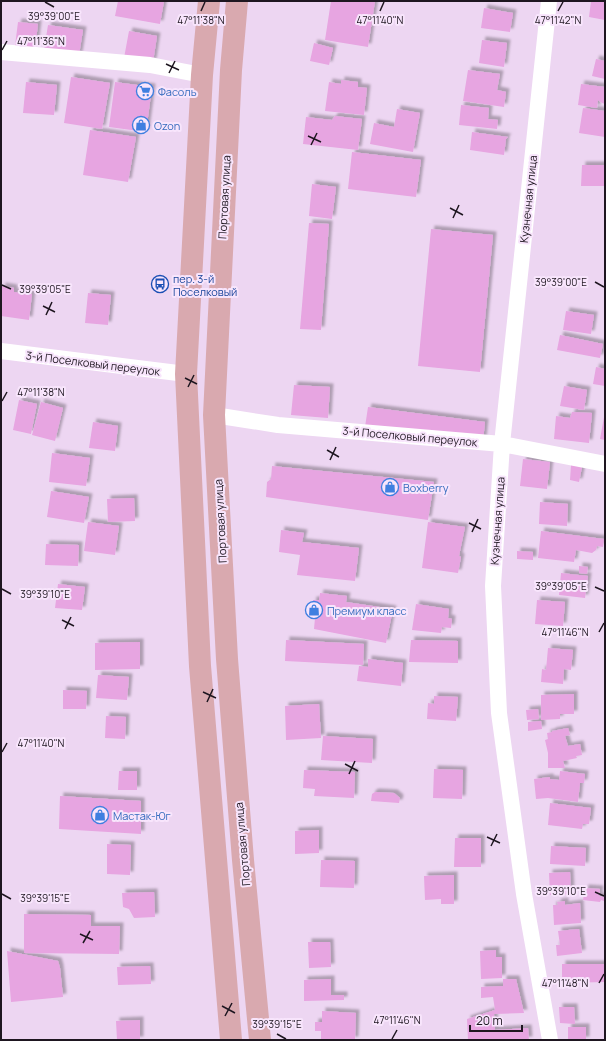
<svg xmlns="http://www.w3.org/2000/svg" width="606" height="1041" font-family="Manrope,sans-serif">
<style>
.building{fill:#e7a5e1;filter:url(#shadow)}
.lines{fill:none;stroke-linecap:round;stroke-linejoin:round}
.minor{stroke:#fff;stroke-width:16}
.primary{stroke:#d9a9af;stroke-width:22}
.ticks{fill:none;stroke:#1e1620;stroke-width:1.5}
.labels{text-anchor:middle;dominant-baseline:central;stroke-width:4;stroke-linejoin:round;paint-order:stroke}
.shop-label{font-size:11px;fill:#366cbe;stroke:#f8e5fc;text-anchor:start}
.street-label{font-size:11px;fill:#1e1620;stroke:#f8e5fc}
.transit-label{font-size:11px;fill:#164399;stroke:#f8e5fc;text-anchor:start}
.ticks-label{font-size:10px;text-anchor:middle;fill:#1e1620;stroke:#f8e5fc;stroke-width:4;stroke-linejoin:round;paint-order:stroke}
</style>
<defs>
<filter id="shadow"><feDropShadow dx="3.5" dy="-3.5" stdDeviation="1" flood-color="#0004"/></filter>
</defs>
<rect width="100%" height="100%" fill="#edd6f2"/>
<!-- building -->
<path class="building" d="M118 1H164L160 24 115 16Z
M331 1H375L368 47 325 40Z
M591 1H605V20L589 17Z
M484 8 513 13 510 32 481 28Z
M18 22 38 24 35 48 15 46Z
M48 25 83 30 79 55 44 50Z
M129 31 157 36 153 62 124 58Z
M482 40 507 43 504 67 479 63Z
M314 43 333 48 329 65 310 61Z
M596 59 605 61V79L592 76Z
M468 70 500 74 497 90 506 92 504 107 463 101Z
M71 77 110 83 102 129 64 123Z
M341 80 358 82V87L367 88 364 115 325 111 329 82 341 84Z
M26 82 57 85 54 115 23 113Z
M115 82 152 87 146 132 109 127Z
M581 84 605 87V104L602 103 598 100 597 108 578 105Z
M461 105 489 108 488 119 498 120 497 129 459 125Z
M583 108 605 111V137L579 133Z
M397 109 420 113 413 152 370 144 374 123 394 127Z
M335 116 362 119 358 150 303 144 306 117 332 120Z
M90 130 136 137 128 182 83 175Z
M472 132 508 137 506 139 504 155 470 150Z
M352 152 421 160 416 197 348 189Z
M582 165H605V186H581Z
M312 184 336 187 332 219 309 216Z
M309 223 329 224 321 330 300 329Z
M431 229 493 235 480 372 418 366Z
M2 286 14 288V292L32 294 29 320 1 316V296Z
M88 293 111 295 108 325 85 323Z
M566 311 594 315 591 334 563 330Z
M560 335 603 344 600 358 557 350Z
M596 367 605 369V386L593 384Z
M294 385 330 387 328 418 291 415Z
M564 386 587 390 584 410 560 406Z
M19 400 37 404 31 434 13 430Z
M41 402 63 408 55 441 32 435Z
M368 407 485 422 483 441 365 427Z
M572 412 592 413 589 443 554 439 556 416 570 418Z
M604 417H605V440L600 439Z
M93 422 118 426 115 451 89 448Z
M52 453 90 458 86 486 49 482Z
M523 459 550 462 547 489 520 486Z
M571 465 582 467 579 482 570 480Z
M272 466 434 482 428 520 266 497 267 482 271 479Z
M51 491 89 497 84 523 47 517Z
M134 498 135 521 108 522 107 499Z
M540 502 568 504 567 526 539 524Z
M88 522 119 526 115 555 84 551Z
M428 522 465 527 459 556 461 557 458 573 422 568Z
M281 530 304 533 302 542 359 548 355 581 297 575 300 555 279 552Z
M541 531 604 539 603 547 597 546 596 550 592 553 576 550 574 562 538 558Z
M46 544 79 545 78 566 45 565Z
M517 551 533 552V560L517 559Z
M579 566 588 567 587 574 579 573Z
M561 573 588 576 585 598 559 595Z
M58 584 85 587 82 610 55 608Z
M320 593 347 596 346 602 393 609 386 643 314 629 315 618 311 617 313 600H319Z
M537 600 565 602 563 626 535 624Z
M416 604 449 609 448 618 452 619 451 628 442 627 441 633 412 630Z
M286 640 364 644 363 665 285 661Z
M411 640 458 641V663L409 662Z
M140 642V669L95 670V643Z
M548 648 573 650 571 670 564 669 563 684 541 682 542 669 546 670Z
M368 659 403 663 401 686 357 681 359 666 368 667Z
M98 675 129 677 127 700 96 698Z
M63 690 87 691 86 709H63Z
M574 694V714H560V719L541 720V695Z
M434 696 458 697 456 721 427 719 428 703 434 704Z
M319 704 321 738 286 740 285 706Z
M538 709 539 719 527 720 526 710Z
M106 716 126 717 125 739 105 738Z
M541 721 542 729 528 731V722Z
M568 728 570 735 565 736 568 746 580 744 582 755 576 756 577 758 563 761 565 768H548V753L545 740 548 739 547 733 552 732V731Z
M323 736 373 739 372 763 321 760Z
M434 769 463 770 462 799 433 798Z
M304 770 355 772 354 798 314 796 315 789 303 788Z
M119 771H137V790H118Z
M560 771 585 774 584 783H580L578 802 548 798 536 799 534 779 550 777V779L559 780Z
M375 792 394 793 400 798 399 803 371 801 372 794Z
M60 796 141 801V834L59 829Z
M550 803 591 808 589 824H583L582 829 548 825Z
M319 830V853L295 854V831Z
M455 838H481V867H454Z
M107 844 131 845 130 875 107 874Z
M551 846 586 848 585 866 550 864Z
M321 860 355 861 354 888 320 887Z
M570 872 571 894 550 895 549 873Z
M454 875V904H441V899L425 900 424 876Z
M585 888 600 889 599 896 604 897V901L601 900 600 902 583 900Z
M154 892 155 917 134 918 129 909 123 907 122 893Z
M565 901V905L580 903 581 923 554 925 553 905H558L557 902Z
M24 914 91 915V926H120L119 954 24 953Z
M579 929 582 953 557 956 556 945H560L558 931Z
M308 942H330L331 967 309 968Z
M496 950V957H502V978L481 979 480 951Z
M7 951 58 961 60 968 63 997 11 1002Z
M562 964H605V982L562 983Z
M150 966 151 984 118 985 117 967Z
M331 979V995H344V1000L304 1001V980Z
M503 979H516L524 1013 494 1014 495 1030 528 1028 529 1040H468L467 1019 495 1010 493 997 481 998V987L503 986Z
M559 1007H574L575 1024 560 1023Z
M322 1011 356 1013 355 1040H321V1031H315V1022H322Z
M140 1020V1040H117L116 1021Z
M568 1027H586V1040H568Z"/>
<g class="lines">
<!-- minor -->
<path class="minor" d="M549 1 502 444 493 586 499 713 524 894 550 1040
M1 52 150 65 202 75
M1 351 186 374
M214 415 278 425 502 444 605 464"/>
<!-- primary -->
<path class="primary" d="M209 1 202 75 186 374 200 666 231 1040
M237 1 231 70 214 415 227 659 243 860 260 1040"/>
</g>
<!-- ticks -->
<path class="ticks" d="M45 2 54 7M201 11 205 2M380 11 384 2M558 11 563 2M2 50 7 41M166 64 179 70M169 73 175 61M308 136 321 142M311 145 317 133M450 208 463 215M453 218 459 205M595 282 604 287M2 285 11 289M43 306 55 312M46 315 52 302M185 378 197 384M188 387 194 375M2 401 7 392M327 450 339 457M330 460 336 447M469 523 481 529M472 532 478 519M595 587 604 591M2 589 11 594M62 620 74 626M65 629 71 617M599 632 604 623M203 692 216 698M207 702 213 689M2 752 7 743M345 764 358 771M349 774 355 761M487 837 500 843M491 846 497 834M595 892 604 896M2 894 11 899M80 934 93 940M83 943 90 931M599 983 604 974M222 1006 235 1013M225 1016 232 1003M277 1034 286 1039M392 1039 397 1030"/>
<!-- icons -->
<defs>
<g id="supermarket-ring" transform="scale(0.9)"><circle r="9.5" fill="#f8e5fc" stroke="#3f7fe0" stroke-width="1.5"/><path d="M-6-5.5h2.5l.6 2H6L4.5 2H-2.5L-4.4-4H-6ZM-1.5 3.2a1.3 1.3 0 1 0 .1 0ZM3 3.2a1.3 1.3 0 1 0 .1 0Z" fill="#3f7fe0"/></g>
<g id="shop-ring" transform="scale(0.9)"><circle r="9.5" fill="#f8e5fc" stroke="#3f7fe0" stroke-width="1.5"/><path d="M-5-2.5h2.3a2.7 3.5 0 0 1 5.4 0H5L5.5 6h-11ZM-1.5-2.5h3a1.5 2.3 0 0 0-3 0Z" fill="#3f7fe0"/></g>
<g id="bus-ring" transform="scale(0.9)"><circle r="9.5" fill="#f8e5fc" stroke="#1a4fb4" stroke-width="1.5"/><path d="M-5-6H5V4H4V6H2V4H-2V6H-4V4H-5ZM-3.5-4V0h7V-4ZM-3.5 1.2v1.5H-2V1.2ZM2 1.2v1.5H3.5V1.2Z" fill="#1a4fb4"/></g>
</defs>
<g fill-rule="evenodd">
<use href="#supermarket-ring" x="145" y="91"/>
<use href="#shop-ring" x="141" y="125"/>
<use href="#bus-ring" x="160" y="284"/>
<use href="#shop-ring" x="390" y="487"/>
<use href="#shop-ring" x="314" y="610"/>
<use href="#shop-ring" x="100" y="815"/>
</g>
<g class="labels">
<!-- shop labels -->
<g class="shop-label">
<text x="158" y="91">Фасоль</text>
<text x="154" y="125">Ozon</text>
<text x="403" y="487">Boxberry</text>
<text x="327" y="610">Премиум класс</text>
<text x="113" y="815">Мастак-Юг</text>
</g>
<!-- street labels -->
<g class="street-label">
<text transform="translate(224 197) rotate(-87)">Портовая улица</text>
<text transform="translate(528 199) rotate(-84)">Кузнечная улица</text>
<text transform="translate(93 363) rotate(7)">3-й Поселковый переулок</text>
<text transform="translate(410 436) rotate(5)">3-й Поселковый переулок</text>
<text transform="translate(220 521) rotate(-93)">Портовая улица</text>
<text transform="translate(497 521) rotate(-86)">Кузнечная улица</text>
<text transform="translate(242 844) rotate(-95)">Портовая улица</text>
</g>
<!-- transit labels -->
<g class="transit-label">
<text x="173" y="278">пер. 3-й<tspan x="173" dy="13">Поселковый</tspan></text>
</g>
</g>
<g class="ticks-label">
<text x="54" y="20">39°39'00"E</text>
<text x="201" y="24">47°11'38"N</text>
<text x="380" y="24">47°11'40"N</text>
<text x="558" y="24">47°11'42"N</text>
<text x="41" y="45">47°11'36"N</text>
<text x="561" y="286">39°39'00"E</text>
<text x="45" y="293">39°39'05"E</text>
<text x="41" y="396">47°11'38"N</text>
<text x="561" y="590">39°39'05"E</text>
<text x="45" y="598">39°39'10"E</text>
<text x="565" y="636">47°11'46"N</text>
<text x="41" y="747">47°11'40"N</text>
<text x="561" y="895">39°39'10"E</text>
<text x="45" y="902">39°39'15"E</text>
<text x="565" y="987">47°11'48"N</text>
<text x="397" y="1024">47°11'46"N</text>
<text x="277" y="1028">39°39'15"E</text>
</g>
<!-- border -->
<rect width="606" height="1041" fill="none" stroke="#1e1620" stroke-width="4"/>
<!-- scale -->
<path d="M470 1025v6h52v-6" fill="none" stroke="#1e1620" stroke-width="2"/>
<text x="476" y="1025" font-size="12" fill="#1e1620" stroke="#f8e5fc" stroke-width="3" paint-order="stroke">20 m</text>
</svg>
